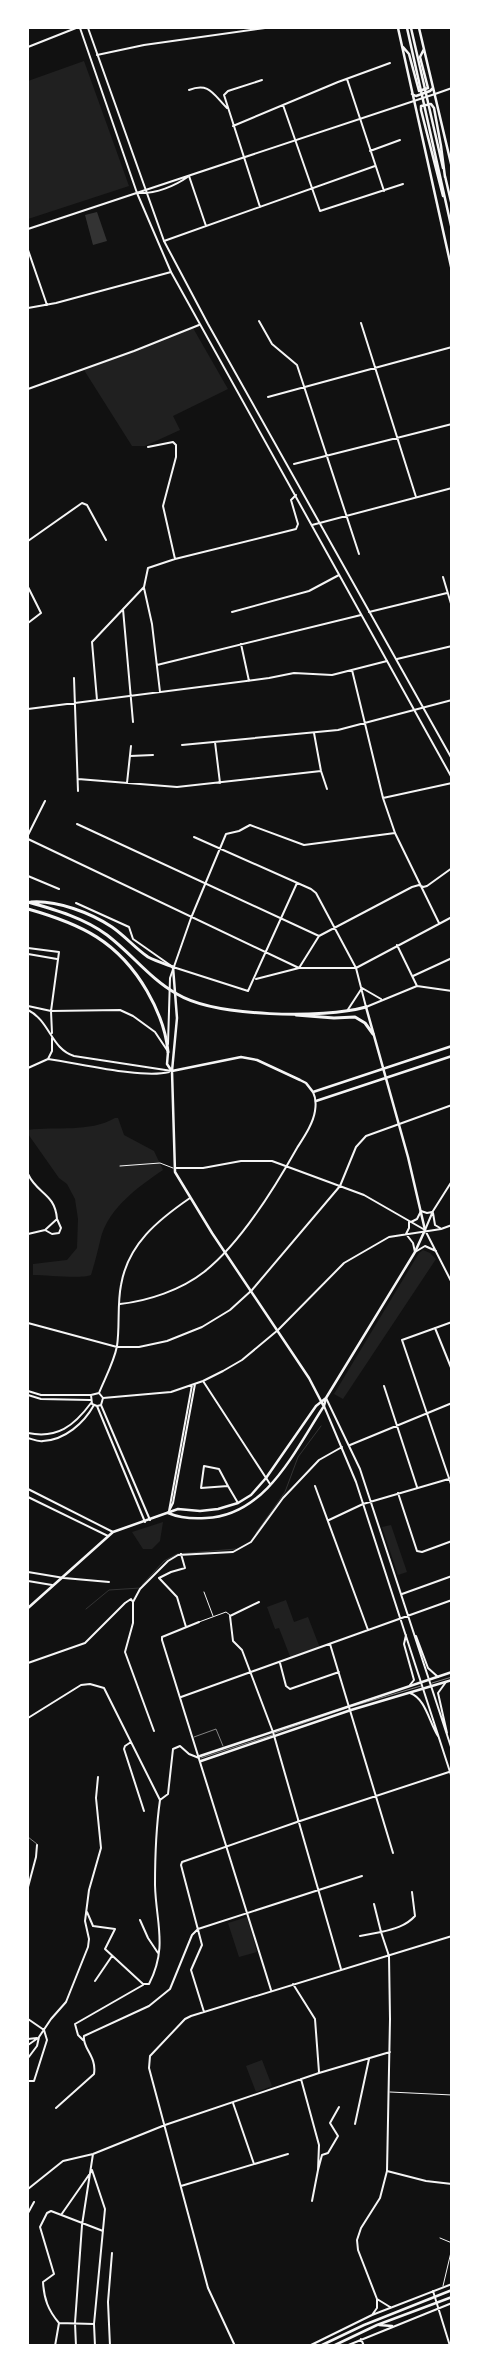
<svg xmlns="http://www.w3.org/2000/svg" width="479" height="2373" font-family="Manrope,sans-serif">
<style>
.green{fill:#202020}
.water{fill:#333}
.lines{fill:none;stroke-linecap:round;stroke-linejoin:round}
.stream{stroke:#333;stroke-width:1}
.service{stroke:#f5f5f5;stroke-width:0.5}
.pedestrian{stroke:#f5f5f5;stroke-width:1}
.minor{stroke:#f5f5f5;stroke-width:2}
.tertiary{stroke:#f5f5f5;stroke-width:2}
.secondary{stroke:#f5f5f5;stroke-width:2.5}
.primary{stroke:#f5f5f5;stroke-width:2.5}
.motorway{stroke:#f5f5f5;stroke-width:3}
</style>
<rect width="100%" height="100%" fill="#111"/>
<!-- green -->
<path class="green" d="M84 61 129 186 28 219V81Z
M193 328 228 389 173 416 180 430 145 446H132L84 370Z
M115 1118H118L124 1135 154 1151 163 1170C139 1186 109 1208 101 1237 98 1250 95 1262 91 1275 81 1279 47 1275 33 1275V1264L67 1260 77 1248 78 1219 75 1199 67 1184 59 1178 28 1134V1130C56 1126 89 1133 115 1118Z
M423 1250 430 1253 436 1259 343 1399 334 1394 419 1253Z
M163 1522 160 1541 152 1549H143L132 1532Z
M391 1525 407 1572 398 1575 382 1527Z
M286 1600 294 1622 308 1617 320 1648 291 1659 279 1628 275 1629 267 1607Z
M247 1917 257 1952 239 1957 228 1923Z
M262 2060 272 2086 256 2092 246 2066Z"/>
<!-- water -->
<path class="water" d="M97 212 107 241 93 245 85 215Z"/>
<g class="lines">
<!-- stream -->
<path class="stream" d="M256 1533 285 1492 298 1457 321 1426
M142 1585 164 1561 177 1554 236 1549
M86 1609 109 1590 140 1588"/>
<!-- service -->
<path class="service" d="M432 1683 452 1677
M350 1707 421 1686
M275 1733 347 1708
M194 1737 216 1729 223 1746
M201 1758 272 1735
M28 1837 37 1844"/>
<!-- pedestrian -->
<path class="pedestrian" d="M120 1166 160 1163 173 1168
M204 1592 213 1616
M199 1622 226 1612 230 1615
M390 2092 452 2095
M440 2238 452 2243
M443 2286 452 2248"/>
<!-- minor -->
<path class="minor" d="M28 47 76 28
M97 55 144 45 265 28
M347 79 384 191
M189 90C209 82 213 94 227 108
M435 94 452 88
M283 105 320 211 403 184
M233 126 338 82 390 63
M370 151 400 140
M189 176 206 226
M260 207 224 95 228 91 262 80
M164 241 375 166
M28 250 47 305
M28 308 56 303 171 272
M259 321 272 344 297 365 359 554
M361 323 416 497
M28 389 134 351 199 325
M268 397 452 347
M148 447 173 442 176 445V457L163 506 175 559
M294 464 452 424
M312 525 452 488
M28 541 82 503 87 505 106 540
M443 577 452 607
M28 587 41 613 28 623
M144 588 152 624 160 692
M123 609 133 722
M232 612 309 591 339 575
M369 612 447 593
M241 644 249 681
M397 659 452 646
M157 665 361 615
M352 670 383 798 395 833 439 923
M74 678 78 791
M97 700 92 642 144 587 148 568 175 559 296 529 298 524 291 500 296 495
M28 709 269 678 294 673 332 675 387 661
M314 733 321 771 327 789
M215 742 220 783
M182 745 338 730 452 700
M130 756 153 755
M78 779 177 787 321 771
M127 783 131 746
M383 798 452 783
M77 824 319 936
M28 835 45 801
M194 837 311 889 316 893 356 968 366 1007 417 986 452 991
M28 839 299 968H356L452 917
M28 876 59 889
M76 903 129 927 133 939 170 965
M397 945 417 986
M28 948 59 952 51 1011 52 1033
M28 954 57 959
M173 967 248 991 297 883
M413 976 452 958
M256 979 299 968 319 936 412 887 419 885 423 887 427 886 452 868
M362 988 381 999
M28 1006 51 1011 120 1010 133 1016 155 1032 167 1050
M28 1010C50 1021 51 1049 74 1056L172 1071
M347 1011 362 988
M168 1044 170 978 191 918 226 834 239 831 250 825 304 845 395 833
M48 1059 52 1051V1038
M48 1059C78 1063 142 1079 169 1072
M28 1068 48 1059
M176 1168H203L241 1161H272L364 1195 425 1230
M28 1174C37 1194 55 1193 57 1219L45 1230 28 1234
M433 1213 435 1225 440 1228
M411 1222 417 1219 421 1211 427 1213 432 1212
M45 1230 52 1234 59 1233 61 1228 57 1219
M425 1230 452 1283
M425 1230 433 1211 452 1181
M406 1234 413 1243 415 1252 425 1246 436 1251
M406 1234 409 1228V1222
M120 1304C148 1301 181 1290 204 1272 241 1243 274 1189 297 1148 304 1137 313 1124 315 1111 316 1105 316 1098 313 1092
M452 1322 402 1340 452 1487
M28 1323 117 1347H139L167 1341 202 1327 230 1310 252 1290 340 1186 356 1147 366 1136 452 1105
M435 1328 452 1370
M203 1381 270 1484
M384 1386 417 1487
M28 1391 41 1395H91L99 1393
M99 1393C105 1378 114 1362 117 1346 120 1326 117 1305 121 1285 128 1244 158 1220 190 1198
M99 1393 103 1398 101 1405
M28 1395 41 1399 90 1400
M91 1395 92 1404 97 1406 101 1405
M103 1398 171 1392 203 1381 223 1371 242 1360 278 1330 344 1263 389 1237 441 1229 452 1225
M326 1398 360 1469 452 1750
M101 1405 150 1520
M97 1406 145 1522
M324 1406 356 1482 452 1778
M28 1433C57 1439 74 1426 91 1403
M28 1438C32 1439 38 1442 43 1441 65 1440 84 1423 94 1405
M350 1445 452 1403
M228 1486 219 1469 204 1466 201 1488 228 1486 238 1503
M315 1486 368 1630
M28 1489 113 1532
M398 1493 417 1551 422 1552 452 1541
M28 1497 108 1536
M169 1511 192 1385
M168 1513 173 1503 195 1384
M329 1520 363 1504 452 1478
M181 1554 185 1568 171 1572 159 1578 177 1597 186 1627
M28 1572 64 1578 109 1582
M28 1581 52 1585
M402 1594 452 1576
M259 1602 230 1616 233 1641 242 1650 273 1732 341 1969
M199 1622 162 1637V1640L271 1990
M406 1635 404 1644 414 1680 410 1685
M416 1636 428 1668 438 1677
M330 1644 393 1853
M28 1663 85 1643 125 1603 131 1599 133 1602
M280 1663 286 1686 290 1689 339 1672
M446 1682 438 1693 447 1733
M410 1693C426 1699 429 1722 438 1736
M181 1697 452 1600
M28 1718 81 1685 90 1684 104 1688 160 1800
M154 1731 125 1652 133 1623V1602L140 1589 168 1561 178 1555 233 1552 251 1542 283 1498 319 1460 342 1447
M131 1742 125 1746 124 1749 144 1811
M160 1800 168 1794 173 1749 180 1746 189 1754 199 1758
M28 1887 36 1857 37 1845
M87 1912 93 1926 115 1929 105 1949 143 1984H149C168 1947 156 1923 155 1885 155 1857 156 1828 160 1800
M140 1920 148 1938 158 1953
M360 1936 381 1932 374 1904
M95 1981 112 1956
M293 1984 315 2019 319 2072
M204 2012 191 1970 202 1945 181 1865 182 1862 297 1822 452 1771
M28 2019 44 2030 47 2040 34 2081H28
M28 2039 37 2038
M83 2040 78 2035 75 2024 143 1985
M28 2045 38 2038
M28 2058 37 2046 39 2037 51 2019 66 2002 88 1947 89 1939 85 1921 89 1890 101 1848 96 1798 98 1777
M301 2079 319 2145 318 2170 312 2201
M233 2103 254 2164
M56 2108 94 2074C97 2056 82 2048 84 2036L149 2006 170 1989 192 1935 198 1929 362 1876
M355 2124 369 2059
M92 2170 105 2209 94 2324 95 2346
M318 2170 322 2155 328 2153 338 2136 330 2123 339 2107
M387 2171 426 2181 452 2184
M181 2186 288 2154
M28 2189 63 2161 93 2154 165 2125 319 2073 390 2052
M28 2213 34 2202
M61 2215 91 2172
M433 2291 450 2346
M377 2299 390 2307
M372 2315 377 2308V2299L358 2250 357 2240 361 2228 380 2198 387 2171 390 2019 389 1956 381 1932C394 1929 406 1926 415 1916L412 1892
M59 2323C48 2310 44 2299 43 2282L54 2274 40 2227 47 2213 51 2211 103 2231
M361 2339 364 2346
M55 2346 59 2323 94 2324
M76 2346 75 2323 82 2225 93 2154
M110 2346 108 2302 112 2253
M235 2346 208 2288 149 2068 150 2056 185 2019 191 2016 452 1936
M309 2346 372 2315 452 2284
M346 2346 452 2303"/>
<!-- tertiary -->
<path class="tertiary" d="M80 28 137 193 171 272 452 778
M88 28 164 241 208 324 452 759
M138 193C156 194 175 186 189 176
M28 229 435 94"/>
<!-- secondary -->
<path class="secondary" d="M398 28 452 271
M419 28 452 168
M403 47 409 54 419 91 428 88 420 57 424 49
M412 94 416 96 430 91 433 88
M173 967 177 1018 172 1071 175 1172 212 1233 309 1378 323 1405
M168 1052 167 1064 171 1070
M172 1071 241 1057 257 1060 300 1080 306 1083 313 1092 452 1046
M316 1101 452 1056
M168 1513C180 1518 193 1519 206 1518 266 1516 295 1450 324 1406L326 1398 415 1252 425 1230 408 1157 366 1007
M28 1608 113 1532 178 1509 200 1511 218 1509 238 1503 251 1495 266 1478 316 1406 326 1398
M200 1756 452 1672
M201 1761 351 1710 452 1680
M379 2325 392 2326
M320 2346 364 2325 452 2290
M333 2346 377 2325 452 2297"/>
<!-- primary -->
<path class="primary" d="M407 28 452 230
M411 28 443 168
M445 176 452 206
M443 196 421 110V106L431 104 434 108 441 146 445 177"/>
<!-- motorway -->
<path class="motorway" d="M28 902C56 910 84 918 107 935 132 954 150 979 177 994 215 1017 323 1019 366 1007
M31 902C57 900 91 913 112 927 125 936 135 948 148 957 156 961 165 964 173 967
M28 909C81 924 118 941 147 991 158 1010 166 1029 168 1052
M296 1015 334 1018 355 1017 365 1023 373 1034"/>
</g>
<!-- border -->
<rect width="479" height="2373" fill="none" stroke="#ffffff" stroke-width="58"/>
</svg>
